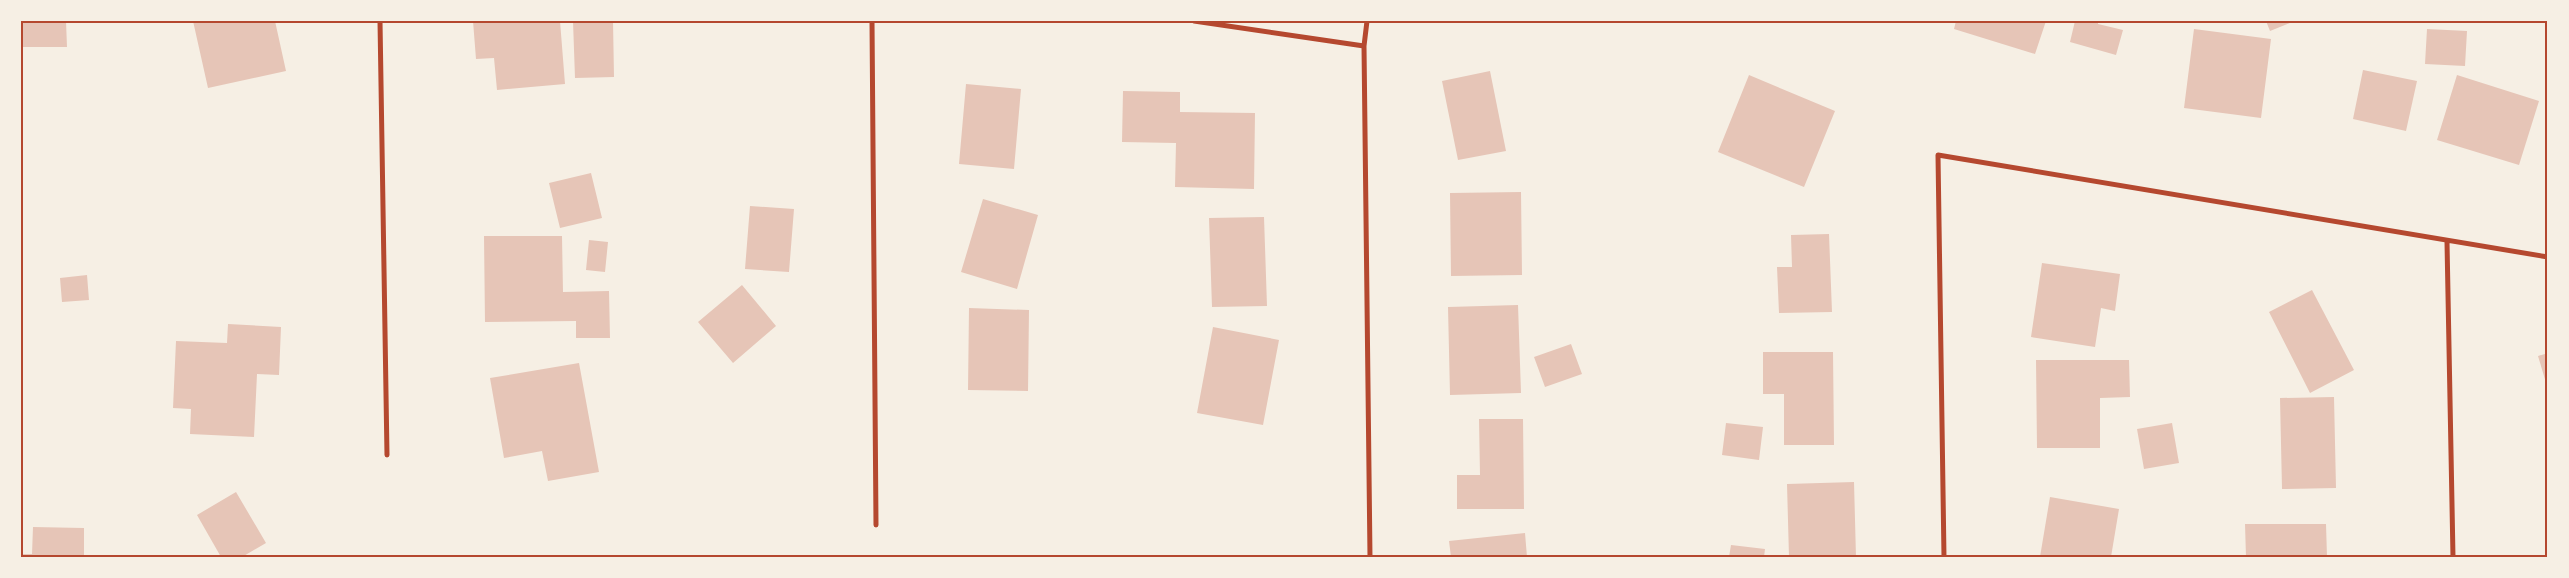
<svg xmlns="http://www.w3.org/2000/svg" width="2569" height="578" font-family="Manrope,sans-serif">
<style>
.building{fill:#e6c5b7}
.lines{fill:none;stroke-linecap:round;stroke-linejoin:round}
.minor{stroke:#b5482f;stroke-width:5}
.neatline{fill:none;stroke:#b5482f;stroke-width:2}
</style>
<rect width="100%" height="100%" fill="#f6efe4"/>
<!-- building -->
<path class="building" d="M21 21H66L67 47H21Z
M193 21H275L286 71 208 88Z
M473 21H560L565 84 497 90 494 58 476 59Z
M573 21H613L614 77 575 78Z
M1956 21H2046L2035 54 1954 29Z
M2075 21H2098V24L2123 30 2116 55 2070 42Z
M2266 21H2295L2270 31Z
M2194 29 2271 39 2261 118 2184 108Z
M2427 29 2467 31 2465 66 2425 64Z
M2363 70 2417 81 2406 131 2353 119Z
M1490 71 1506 151 1458 160 1442 81Z
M1749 75 1835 111 1804 187 1718 152Z
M2457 75 2539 101 2519 165 2437 140Z
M966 84 1021 89 1014 169 959 164Z
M1123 91 1180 92V112L1255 113 1254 189 1175 187 1176 143 1122 142Z
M591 173 602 218 560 228 549 183Z
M1521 192 1522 275 1451 276 1450 193Z
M983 199 1038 215 1017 289 961 272Z
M750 206 794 209 789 272 745 269Z
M1264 217 1267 306 1212 307 1209 218Z
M1829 234 1832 312 1779 313 1777 267H1792L1791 235Z
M484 236H562L563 292 609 291 610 338H576V321L485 322Z
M589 240 608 242 605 272 586 270Z
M2042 263 2120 274 2115 311 2101 308 2095 347 2031 337Z
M87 275 89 300 62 302 60 278Z
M742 285 776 326 733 363 698 322Z
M2312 290 2354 370 2310 393 2269 312Z
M1518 305 1521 393 1450 395 1448 307Z
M969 308 1029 310 1028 391 968 390Z
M228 324 281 327 279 375 257 374 254 437 190 434 191 409 173 408 176 341 227 343Z
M1213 327 1279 340 1263 425 1197 413Z
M1571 344 1582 374 1545 387 1534 357Z
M1763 352H1833L1834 445H1784V394H1763Z
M2548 353V386H2547L2538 356Z
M2036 360H2129L2130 397 2100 398V448H2037Z
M579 363 599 472 548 481 542 451 504 458 490 378Z
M2334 397 2336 488 2282 489 2280 398Z
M1479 419H1523L1524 509H1457V475H1480Z
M1726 423 1763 427 1759 460 1722 455Z
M2172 423 2179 463 2144 469 2137 429Z
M1854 482 1856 557H1789L1787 484Z
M236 492 266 543 242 557H221L197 515Z
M2050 497 2119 509 2111 557H2040Z
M2245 524H2326L2327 557H2246Z
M33 527 84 528V557H21V554H32Z
M1525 533 1527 557H1451L1449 541Z
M1731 545 1765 549 1764 557H1729Z"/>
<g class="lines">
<!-- minor -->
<path class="minor" d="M380 21 387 455
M872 21 876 525
M1194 21 1364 46
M1367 21 1364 46 1370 557
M2447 242 2453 557
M1944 557 1938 155 2548 257"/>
</g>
<!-- border -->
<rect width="2569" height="578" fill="none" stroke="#f6efe4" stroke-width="45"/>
<rect x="22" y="22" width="2524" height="534" class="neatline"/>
</svg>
